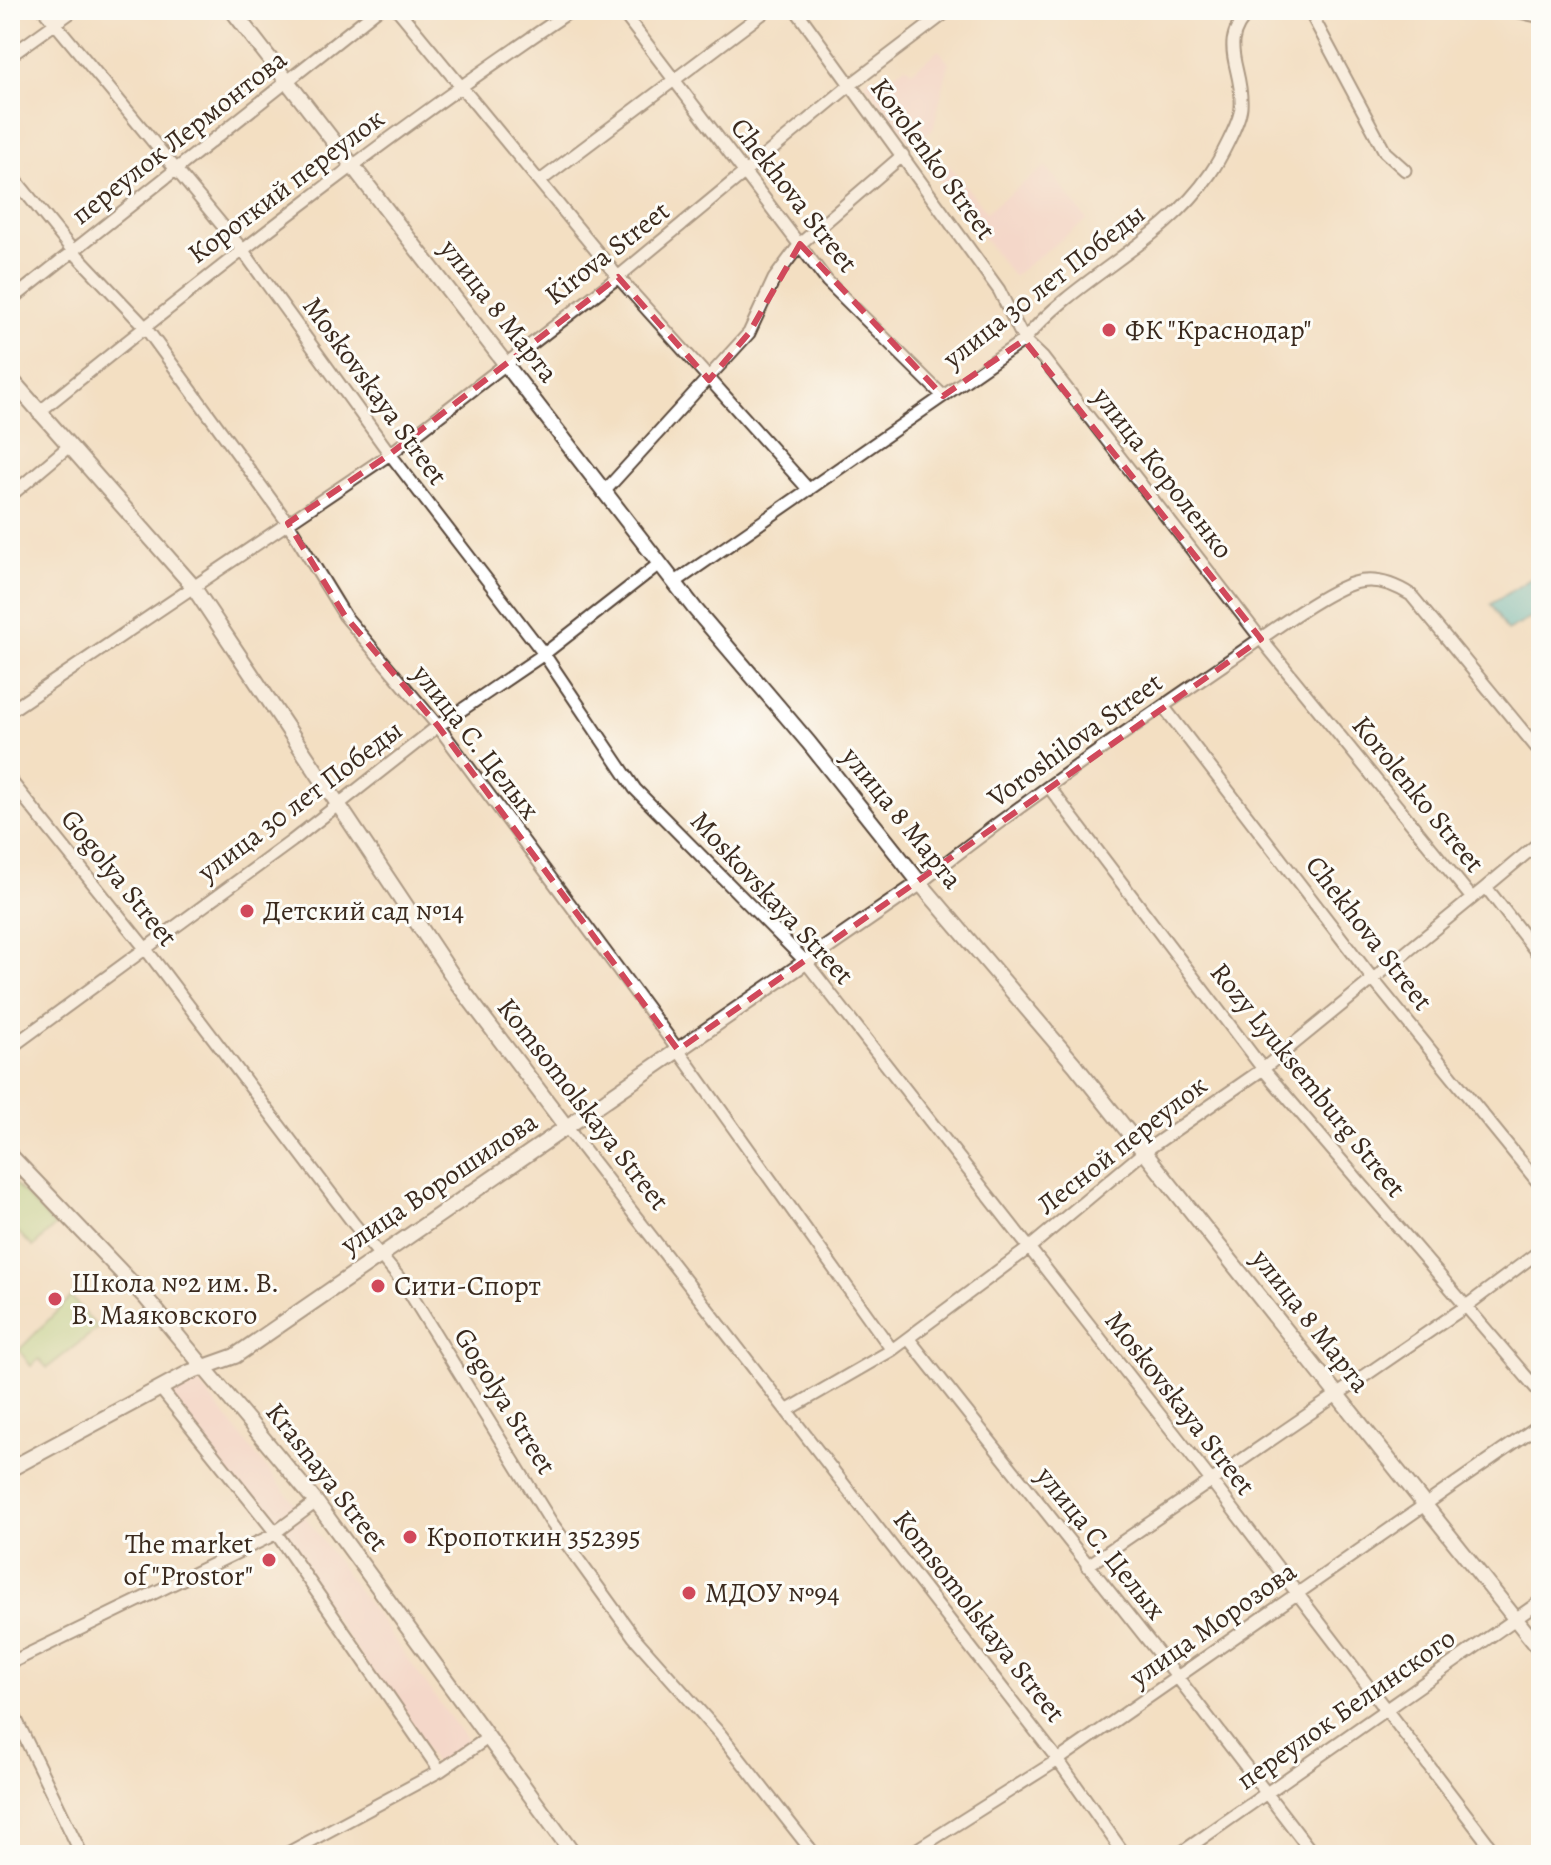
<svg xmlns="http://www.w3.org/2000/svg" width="1551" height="1865" font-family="Alegreya,serif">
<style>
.built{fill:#f7cfd0}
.green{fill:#a7d684;stroke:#718051;stroke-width:2}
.water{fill:#52c0c9;stroke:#467574;stroke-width:2}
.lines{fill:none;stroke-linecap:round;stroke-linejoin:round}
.minor-casing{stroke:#574537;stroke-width:15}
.major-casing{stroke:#574537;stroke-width:18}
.minor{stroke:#fff;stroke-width:11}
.major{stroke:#fff;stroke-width:14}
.marked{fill:none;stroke:#d1495b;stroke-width:6;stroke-dasharray:16 10;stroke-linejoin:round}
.poi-dot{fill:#d1495b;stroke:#fdfcf7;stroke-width:3}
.labels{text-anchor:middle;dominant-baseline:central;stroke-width:6;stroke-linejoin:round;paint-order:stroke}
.street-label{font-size:28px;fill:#3b2a1e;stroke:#fdfcf7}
.poi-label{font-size:28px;fill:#3b2a1e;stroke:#fdfcf7;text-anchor:start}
</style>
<rect width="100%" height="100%" fill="#fdfcf7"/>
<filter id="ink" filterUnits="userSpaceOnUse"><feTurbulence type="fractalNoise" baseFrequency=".0125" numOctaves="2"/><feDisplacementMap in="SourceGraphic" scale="16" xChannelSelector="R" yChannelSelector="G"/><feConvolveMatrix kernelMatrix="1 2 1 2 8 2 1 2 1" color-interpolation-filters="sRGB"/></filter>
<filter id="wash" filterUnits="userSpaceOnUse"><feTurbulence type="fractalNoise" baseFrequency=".006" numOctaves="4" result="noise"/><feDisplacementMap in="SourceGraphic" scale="32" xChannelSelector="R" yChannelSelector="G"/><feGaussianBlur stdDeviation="1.8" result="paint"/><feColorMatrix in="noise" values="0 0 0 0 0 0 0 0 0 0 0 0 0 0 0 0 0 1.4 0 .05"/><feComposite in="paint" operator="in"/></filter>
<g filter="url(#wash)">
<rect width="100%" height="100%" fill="#f3dfc2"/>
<!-- built -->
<path class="built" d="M939 50 949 63 933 129 912 145 864 82 873 75 880 84 905 66 912 71Z
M949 165 986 212 1046 166 1087 220 1013 276 936 176Z
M190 1372 303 1514 473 1749 440 1771 276 1533 160 1388Z"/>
<!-- green -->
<path class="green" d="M10 1179 55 1226 33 1247 10 1224Z
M71 1297 98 1328 47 1368 39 1359 31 1366 19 1350Z"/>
<!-- water -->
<path class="water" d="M1541 572V613L1507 631 1491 604Z"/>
</g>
<g filter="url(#ink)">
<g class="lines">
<!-- minor casing -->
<g class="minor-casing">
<path id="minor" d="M44 10 241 248 390 454 544 654 635 789 805 961 1213 1483 1497 1855
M398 10 618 277 809 490
M621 10 827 281 943 396
M796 10 999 290 1024 340 1043 358 1261 639 1471 897
M1309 10 1385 152 1405 170
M1511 10 1541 17
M10 56 74 10
M10 173 73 251 145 327 288 523 345 616 438 726 678 1050 892 1350
M540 181 767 10
M10 301 377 10
M38 413C213 272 385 135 572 10
M603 493 749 333 774 279 800 244 903 155
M10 496 68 447
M674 583 1024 340C1077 276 1163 243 1210 174 1219 161 1240 122 1241 107 1244 67 1215 44 1251 10
M1163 706 1375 982 1541 1186
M10 711 390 454 618 277 849 86 949 10
M10 780 145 948 354 1224 405 1285 551 1522 634 1637 720 1734 815 1855
M1049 787 1263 1069 1541 1394
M920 883C1020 804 1125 732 1230 660 1259 640 1323 592 1354 583 1375 577 1394 584 1411 595L1541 753
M1486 887 1541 841
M10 1048 292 841 438 726 544 654 659 564
M567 1128 1058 1760 1125 1855
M908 1338 1178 1678 1314 1855
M160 1388 276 1533 440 1771
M788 1410 892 1350 1029 1248 1145 1151 1263 1069 1486 887 1541 958
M1087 1566 1465 1307 1541 1250
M10 1663 269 1537 316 1502
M10 1707 82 1855
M284 1855 440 1771 489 1737
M908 1855 1058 1760 1541 1424
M1178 1855 1541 1601"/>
</g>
<!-- major casing -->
<g class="major-casing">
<path id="major" d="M232 10 695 609 809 743 920 883 1075 1065 1541 1651
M10 378 192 585 458 984 567 1128
M10 1155 146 1298 316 1502 574 1855
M10 1469 190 1372 235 1356 920 883"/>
</g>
<!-- minor -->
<use href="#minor" class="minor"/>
<!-- major -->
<use href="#major" class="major"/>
</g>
</g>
<!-- marked area -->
<path d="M0 0H1551V1865H0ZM800 244 943 396 1024 340 1261 639 678 1050 438 726 345 616 288 523 390 454 618 277 709 380 749 333Z" fill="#f3dfc2" fill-opacity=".55" fill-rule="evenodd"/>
<path class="marked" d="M800 244 943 396 1024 340 1261 639 678 1050 438 726 345 616 288 523 390 454 618 277 709 380 749 333Z"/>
<!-- markers -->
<g class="poi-dot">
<circle cx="1109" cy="330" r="8"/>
<circle cx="247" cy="911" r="8"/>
<circle cx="378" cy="1286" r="8"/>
<circle cx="55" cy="1299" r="8"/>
<circle cx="410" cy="1537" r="8"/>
<circle cx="269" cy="1560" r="8"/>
<circle cx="689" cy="1593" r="8"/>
</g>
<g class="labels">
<!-- street labels -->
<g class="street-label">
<text transform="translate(179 137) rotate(-38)">переулок Лермонтова</text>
<text transform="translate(933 159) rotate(54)">Korolenko Street</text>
<text transform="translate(286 186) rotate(-37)">Короткий переулок</text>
<text transform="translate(794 195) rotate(52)">Chekhova Street</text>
<text transform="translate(607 253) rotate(-38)">Kirova Street</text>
<text transform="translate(1044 286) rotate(-38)">улица 30 лет Победы</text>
<text transform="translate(499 311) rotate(52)">улица 8 Марта</text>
<text transform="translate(375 391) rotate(54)">Moskovskaya Street</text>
<text transform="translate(1163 473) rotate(52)">улица Короленко</text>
<text transform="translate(1075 740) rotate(-36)">Voroshilova Street</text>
<text transform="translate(476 742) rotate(52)">улица С. Целых</text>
<text transform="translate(1418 794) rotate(51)">Korolenko Street</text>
<text transform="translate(300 801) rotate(-37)">улица 30 лет Победы</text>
<text transform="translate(902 818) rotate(51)">улица 8 Марта</text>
<text transform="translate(119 878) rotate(51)">Gogolya Street</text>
<text transform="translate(772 898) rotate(47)">Moskovskaya Street</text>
<text transform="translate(1369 933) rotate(52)">Chekhova Street</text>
<text transform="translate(1308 1080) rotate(51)">Rozy Lyuksemburg Street</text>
<text transform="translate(583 1104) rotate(52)">Komsomolskaya Street</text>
<text transform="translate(1122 1145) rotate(-38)">Лесной переулок</text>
<text transform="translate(439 1183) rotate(-34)">улица Ворошилова</text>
<text transform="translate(1311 1321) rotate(52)">улица 8 Марта</text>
<text transform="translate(505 1401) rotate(58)">Gogolya Street</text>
<text transform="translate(1180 1403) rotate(52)">Moskovskaya Street</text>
<text transform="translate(327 1477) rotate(52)">Krasnaya Street</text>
<text transform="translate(1101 1543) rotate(51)">улица С. Целых</text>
<text transform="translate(979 1616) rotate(52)">Komsomolskaya Street</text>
<text transform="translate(1213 1624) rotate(-35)">улица Морозова</text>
<text transform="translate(1346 1709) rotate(-35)">переулок Белинского</text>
</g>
<!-- poi labels -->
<g class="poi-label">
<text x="1125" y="330">ФК "Краснодар"</text>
<text x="263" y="911">Детский сад №14</text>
<text x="71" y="1283">Школа №2 им. В.<tspan x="71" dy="32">В. Маяковского</tspan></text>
<text x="394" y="1286">Сити-Спорт</text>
<text x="426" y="1537">Кропоткин 352395</text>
<text x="253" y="1544" text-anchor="end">The market<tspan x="253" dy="32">of "Prostor"</tspan></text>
<text x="705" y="1593">МДОУ №94</text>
</g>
</g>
<!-- margin -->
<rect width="1551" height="1865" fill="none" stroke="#fdfcf7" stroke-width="40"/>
</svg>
